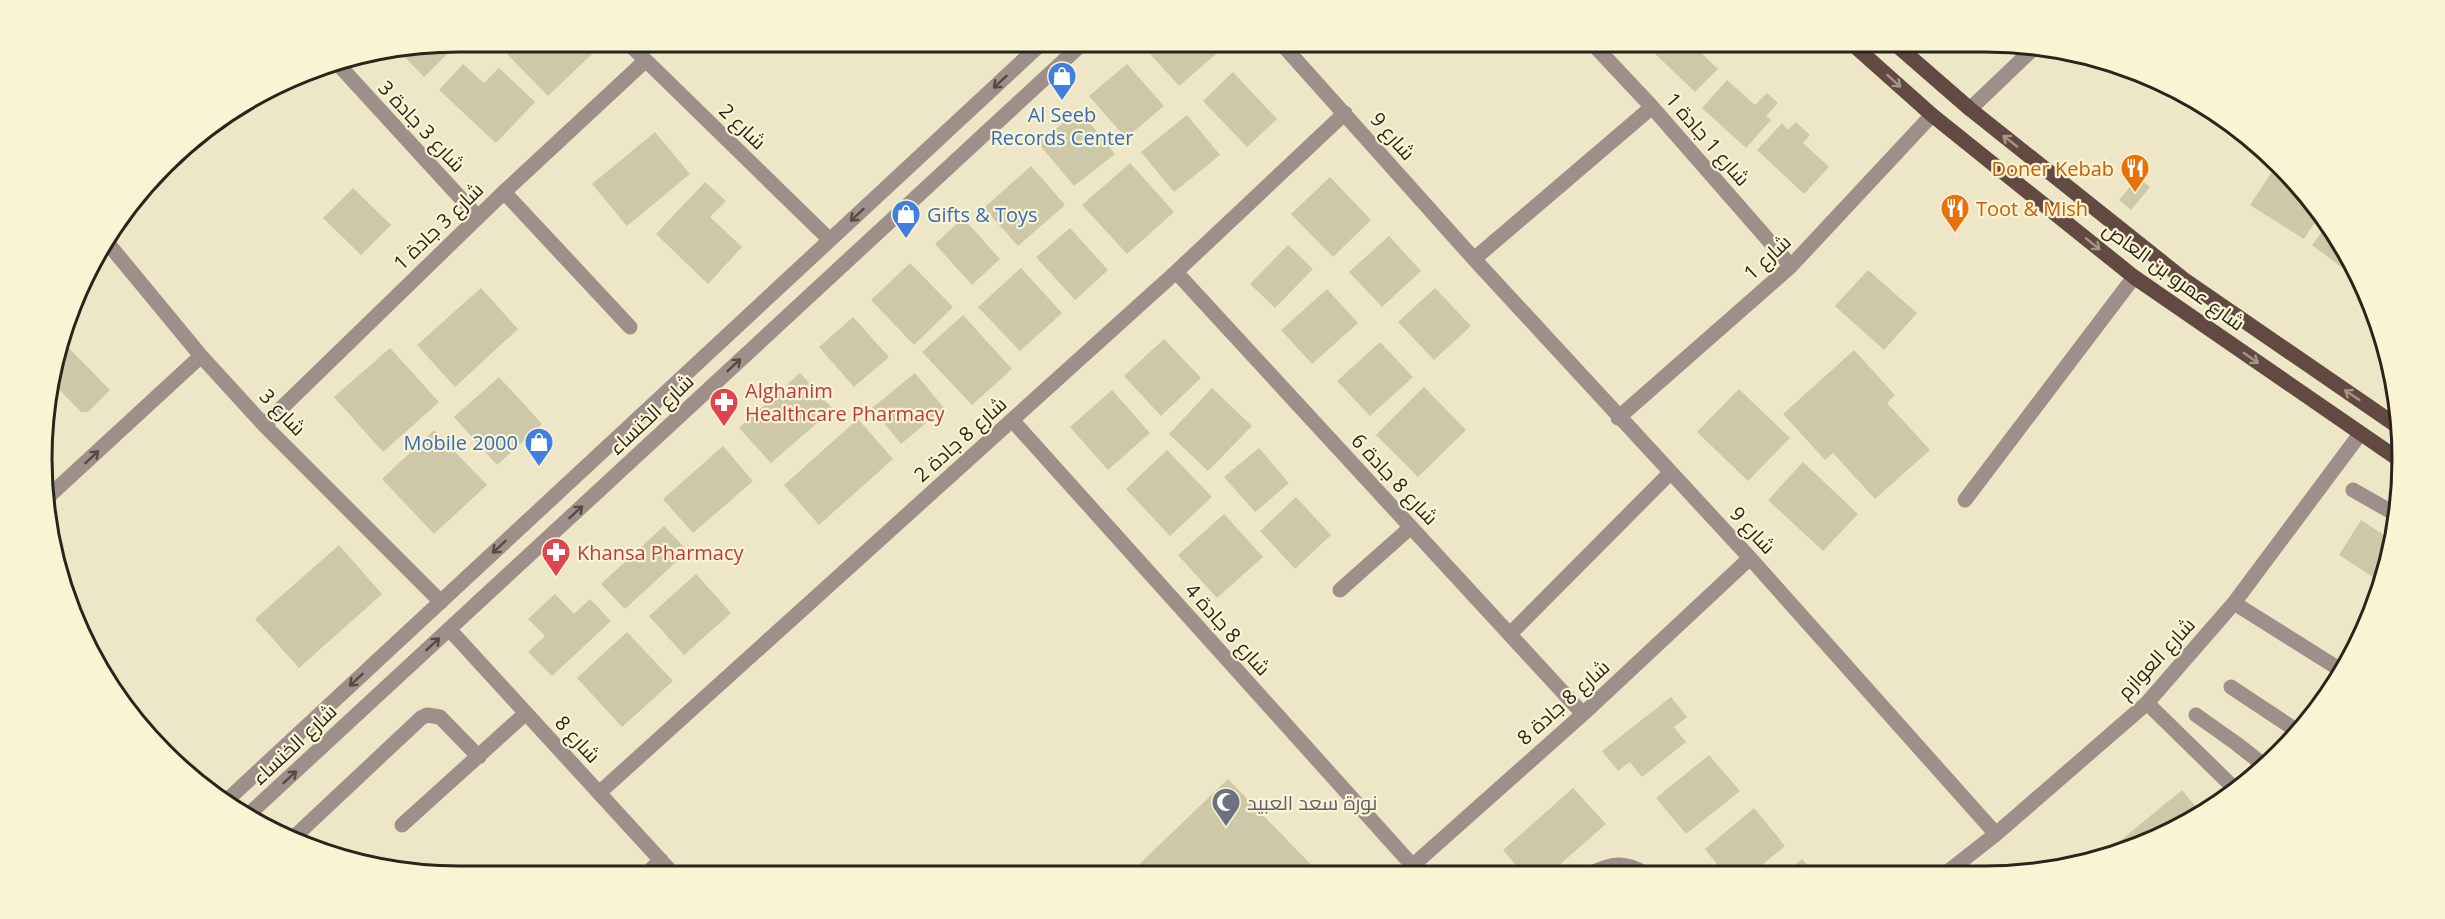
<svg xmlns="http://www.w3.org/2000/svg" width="2445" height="919" font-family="'Open Sans',Cairo,sans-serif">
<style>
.building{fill:#cdc8a8}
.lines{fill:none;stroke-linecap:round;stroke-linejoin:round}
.minor{stroke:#9e8f8b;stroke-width:15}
.major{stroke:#624942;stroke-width:15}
.oneway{stroke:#a69684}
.oneway2{stroke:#514b42}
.labels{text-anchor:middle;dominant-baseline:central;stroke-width:4.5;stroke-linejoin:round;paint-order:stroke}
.shop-label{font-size:20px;fill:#366cbe;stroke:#faf4d4}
.street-label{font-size:20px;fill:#28261a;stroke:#faf4d4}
.food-label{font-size:20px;fill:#c56008;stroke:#faf4d4;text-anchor:end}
.health-label{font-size:20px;fill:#be3a42;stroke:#faf4d4;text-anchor:start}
.worship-label{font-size:20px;fill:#5b616d;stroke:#faf4d4;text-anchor:start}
.rim{fill:none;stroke:#28261a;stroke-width:3}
</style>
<rect width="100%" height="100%" fill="#ede7c7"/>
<!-- building -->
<path class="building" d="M459 42 424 77 400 52 438 46Z
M520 42H580L592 54 548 96 507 54Z
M1149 42H1206L1216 54 1179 86 1144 47Z
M1655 42H1699L1695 47 1718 69 1695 92 1649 48Z
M463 64 484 83 499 68 535 102 496 143 439 90Z
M1127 64 1164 106 1126 138 1089 96Z
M1233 72 1277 119 1247 147 1203 101Z
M1727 80 1755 105 1767 93 1778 103 1766 116 1771 120 1746 148 1702 108Z
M1079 110 1115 154 1074 186 1038 143Z
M1187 115 1220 155 1174 192 1141 152Z
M1796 122 1810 135 1803 143 1829 167 1804 194 1757 150 1782 123 1788 130Z
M655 132 690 174 627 226 592 184Z
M1130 163 1174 212 1127 254 1082 205Z
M2277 164 2300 184 2320 214 2304 239 2250 205Z
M1031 166 1065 205 1018 246 984 208Z
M1330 177 1371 220 1333 257 1291 214Z
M2138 177 2150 187 2131 210 2119 200Z
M705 182 726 201 710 217 742 247 708 284 656 234Z
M353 188 391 225 361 255 323 218Z
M963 218 1000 259 972 285 935 244Z
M2328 224 2347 251 2359 277 2357 279 2312 245Z
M1070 228 1108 270 1075 300 1036 257Z
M1389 236 1421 271 1382 307 1349 272Z
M1288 245 1313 269 1275 308 1250 284Z
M910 263 953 307 914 345 871 300Z
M1021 268 1062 313 1020 351 978 307Z
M1868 270 1917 313 1884 350 1835 306Z
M481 288 518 329 455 387 417 345Z
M1435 288 1471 326 1434 360 1398 322Z
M1327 289 1358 323 1312 364 1281 330Z
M963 315 1012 369 972 405 922 352Z
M853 317 889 357 854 387 819 347Z
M1164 339 1201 378 1161 416 1124 376Z
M61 340 110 390 88 412H81L51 381Z
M1380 342 1413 377 1370 416 1337 381Z
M390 348 439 402 383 452 334 397Z
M1854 350 1895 395 1887 403 1930 450 1875 499 1833 453 1825 460 1783 414Z
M800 373 833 409 771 463 739 428Z
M915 373 944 408 901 444 872 408Z
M499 377 542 424 497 465 454 417Z
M1424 387 1466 430 1418 477 1376 435Z
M1212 388 1252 426 1208 471 1169 434Z
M1739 389 1790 438 1748 481 1697 432Z
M1112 390 1150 433 1108 470 1070 427Z
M858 419 893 459 819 525 784 485Z
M434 430 487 485 434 534 382 479Z
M723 446 753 481 693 533 663 499Z
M1259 448 1289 483 1255 512 1224 477Z
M1167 450 1212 497 1170 536 1126 489Z
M1803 462 1858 514 1823 551 1768 500Z
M1296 497 1331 535 1295 569 1260 531Z
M1224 514 1263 557 1217 598 1178 555Z
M2361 520 2393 541 2389 568 2382 583 2339 555Z
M664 526 688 551 625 609 601 584Z
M339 545 382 594 299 668 255 619Z
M696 574 731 613 684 655 649 616Z
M555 594 574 614 590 599 611 621 552 676 528 652 545 636 528 619Z
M627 632 673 681 622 727 577 678Z
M1671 697 1687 717 1674 727 1686 742 1642 777 1630 762 1618 771 1602 751Z
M1709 755 1740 791 1686 834 1656 798Z
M1228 779 1320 874 1128 875Z
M1573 788 1606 824 1548 875H1524L1503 850Z
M2182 790 2201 813 2170 834 2104 854Z
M1754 808 1785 846 1751 874H1725L1705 849Z
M1802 859 1815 874H1785Z"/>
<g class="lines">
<!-- minor -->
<path class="minor" d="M627 42 830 240
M1280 42 1474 259 1750 558 1996 834
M1591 42 1652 107 1791 266
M336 62 478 217
M1970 109 2034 48
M504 192 630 327
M106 241 201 356 264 425 441 602
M1474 259 1652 107
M1176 272 1583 714
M1618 418 1791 266 1932 115
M1012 420 1412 865
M264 425 504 192 645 61
M2353 490 2397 515
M49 496 201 356
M1965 500 2134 277
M1340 590 1411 527
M2234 603 2344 672
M449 629 676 877
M1510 634 1670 473
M2231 687 2296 730
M2147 703 2236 790
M2196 715 2237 744 2266 767
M599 793 1176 272 1345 113
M224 803 1043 42
M247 816 1084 42
M402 825 526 713
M291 840 421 718 427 715 440 717 479 757
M1590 874C1611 863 1625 861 1646 874
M1945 874 1996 834 2147 703 2234 603 2360 434
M1402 875 1583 714 1750 558
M643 877 661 860"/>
<!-- major -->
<path class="major" d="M1850 42 1932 115 2134 277 2401 461
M1893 42 1970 109 2186 281 2400 428"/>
</g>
<!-- one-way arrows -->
<defs><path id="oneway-shaft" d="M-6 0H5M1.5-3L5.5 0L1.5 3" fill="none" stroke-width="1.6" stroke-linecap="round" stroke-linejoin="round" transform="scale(1.5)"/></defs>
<g class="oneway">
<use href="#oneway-shaft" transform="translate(1894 81) rotate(42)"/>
<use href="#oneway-shaft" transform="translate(2010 141) rotate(-142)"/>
<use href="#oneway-shaft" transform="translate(2093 244) rotate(39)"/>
<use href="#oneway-shaft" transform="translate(2251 358) rotate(35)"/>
<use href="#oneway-shaft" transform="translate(2352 395) rotate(-146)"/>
</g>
<g class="oneway2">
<use href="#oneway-shaft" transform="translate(1000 82) rotate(137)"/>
<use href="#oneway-shaft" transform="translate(857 215) rotate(137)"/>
<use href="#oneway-shaft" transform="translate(734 365) rotate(-43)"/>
<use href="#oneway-shaft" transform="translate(92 457) rotate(-43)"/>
<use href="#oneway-shaft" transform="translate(576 512) rotate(-43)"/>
<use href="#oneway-shaft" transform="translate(499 547) rotate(137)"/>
<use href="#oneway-shaft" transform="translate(433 644) rotate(-43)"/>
<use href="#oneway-shaft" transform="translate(356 680) rotate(137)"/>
<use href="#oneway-shaft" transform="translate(290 777) rotate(-43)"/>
</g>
<!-- icons -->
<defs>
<g id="shop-pin" transform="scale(1.5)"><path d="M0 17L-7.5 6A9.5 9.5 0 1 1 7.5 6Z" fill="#3f7fe0" stroke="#faf4d4"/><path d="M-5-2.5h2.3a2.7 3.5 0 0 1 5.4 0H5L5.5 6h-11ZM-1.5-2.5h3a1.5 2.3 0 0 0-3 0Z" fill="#fff"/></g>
<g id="restaurant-pin" transform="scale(1.5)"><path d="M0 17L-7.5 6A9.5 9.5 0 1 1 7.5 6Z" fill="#e8710a" stroke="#faf4d4"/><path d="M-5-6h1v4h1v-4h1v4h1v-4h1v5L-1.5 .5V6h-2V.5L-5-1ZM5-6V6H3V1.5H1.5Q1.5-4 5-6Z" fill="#fff"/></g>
<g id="pharmacy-pin" transform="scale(1.5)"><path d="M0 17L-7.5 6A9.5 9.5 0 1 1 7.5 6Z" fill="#e0444e" stroke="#faf4d4"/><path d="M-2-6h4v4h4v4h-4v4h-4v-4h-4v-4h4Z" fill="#fff"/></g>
<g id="mosque-pin" transform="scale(1.5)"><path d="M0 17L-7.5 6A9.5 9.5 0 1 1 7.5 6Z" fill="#6b7280" stroke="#faf4d4"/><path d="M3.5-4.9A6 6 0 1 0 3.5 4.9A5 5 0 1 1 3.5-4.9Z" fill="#fff"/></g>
</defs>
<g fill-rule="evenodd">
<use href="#shop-pin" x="1062" y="76"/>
<use href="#restaurant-pin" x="2135" y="168"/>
<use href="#restaurant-pin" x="1955" y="208"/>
<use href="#shop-pin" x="906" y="214"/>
<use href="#pharmacy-pin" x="724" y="402"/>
<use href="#shop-pin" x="539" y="442"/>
<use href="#pharmacy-pin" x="556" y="552"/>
<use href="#mosque-pin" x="1226" y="802"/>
</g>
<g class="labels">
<!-- shop labels -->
<g class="shop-label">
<text x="1062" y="114">Al Seeb<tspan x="1062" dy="23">Records Center</tspan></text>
<text x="927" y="214" text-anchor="start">Gifts &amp; Toys</text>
<text x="518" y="442" text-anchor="end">Mobile 2000</text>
</g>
<!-- street labels -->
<g class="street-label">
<text transform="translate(422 126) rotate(47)">شارع 3 جادة 3</text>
<text transform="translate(743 126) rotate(44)">شارع 2</text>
<text transform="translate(1393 136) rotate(49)">شارع 9</text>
<text transform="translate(1708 139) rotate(49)">شارع 1 جادة 1</text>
<text transform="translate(438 226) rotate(-44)">شارع 3 جادة 1</text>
<text transform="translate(1767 257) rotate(-43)">شارع 1</text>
<text transform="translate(2174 276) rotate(36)">شارع عمرو بن العاص</text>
<text transform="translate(283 412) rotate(46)">شارع 3</text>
<text transform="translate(651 414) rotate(-43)">شارع الخنساء</text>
<text transform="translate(960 439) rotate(-42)">شارع 8 جادة 2</text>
<text transform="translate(1395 479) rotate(47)">شارع 8 جادة 6</text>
<text transform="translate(1753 530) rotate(47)">شارع 9</text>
<text transform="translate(1228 629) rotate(48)">شارع 8 جادة 4</text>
<text transform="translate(2156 658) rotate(-47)">شارع العوازم</text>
<text transform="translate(1563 702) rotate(-42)">شارع 8 جادة 8</text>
<text transform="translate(578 739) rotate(47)">شارع 8</text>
<text transform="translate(294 744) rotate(-43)">شارع الخنساء</text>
</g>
<!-- food labels -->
<g class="food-label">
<text x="2114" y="168">Doner Kebab</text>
<text x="1976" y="208" text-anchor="start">Toot &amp; Mish</text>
</g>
<!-- health labels -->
<g class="health-label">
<text x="745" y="390">Alghanim<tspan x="745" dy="23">Healthcare Pharmacy</tspan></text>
<text x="577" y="552">Khansa Pharmacy</text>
</g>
<!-- worship labels -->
<g class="worship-label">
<text x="1247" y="802">نورة سعد العبيد</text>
</g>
</g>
<!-- crop -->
<path d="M0 0H2445V919H0ZM459 52H1985A407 407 0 0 1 2392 459V459A407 407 0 0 1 1985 866H459A407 407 0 0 1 52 459V459A407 407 0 0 1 459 52Z" fill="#faf4d4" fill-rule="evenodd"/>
<path class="rim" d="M459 52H1985A407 407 0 0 1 2392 459V459A407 407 0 0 1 1985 866H459A407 407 0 0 1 52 459V459A407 407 0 0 1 459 52Z"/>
</svg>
